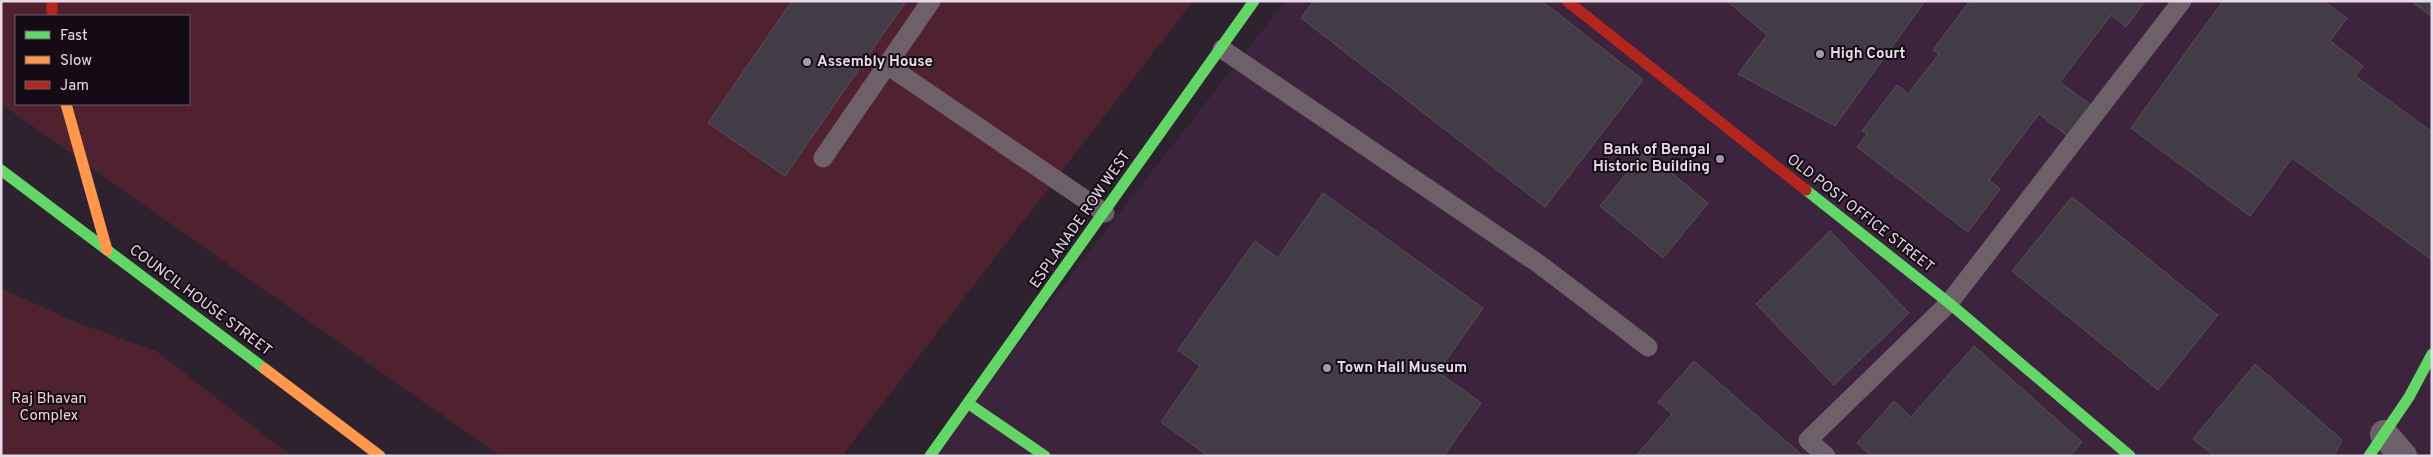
<svg xmlns="http://www.w3.org/2000/svg" width="2433" height="457" font-family="Overpass,sans-serif">
<style>
.built{fill:#3c243d}
.green{fill:#502230;fill-rule:evenodd}
.building{fill:#433b45;stroke:#574f5a}
.lines{fill:none;stroke-linecap:round;stroke-linejoin:round}
.lane{stroke:#6e6068;stroke-width:19}
.street{stroke:#6e6068;stroke-width:28}
.fast{stroke:#63d668;stroke-width:11}
.slow{stroke:#ff974d;stroke-width:11}
.jam{stroke:#b3261e;stroke-width:11}
.poi-dot{fill:#a699a6;stroke:#140b14;stroke-width:2}
.labels{text-anchor:middle;dominant-baseline:central;stroke-width:4;stroke-linejoin:round;paint-order:stroke}
.poi-label{font-size:15px;font-weight:bold;fill:#e7d9e7;stroke:#140b14;text-anchor:start}
.street-label{font-size:15px;fill:#e7d9e7;stroke:#140b14}
.park-label{font-size:15px;fill:#efd4d9;stroke:#140b14}
</style>
<rect width="100%" height="100%" fill="#2d222d"/>
<!-- built -->
<path class="built" d="M1285 1H2432V456H930Z"/>
<!-- green -->
<path class="green" d="M1 1H1193L842 456H500L1 104ZM16 16H189V104H16Z
M1 288 73 321 156 351 291 456H1Z"/>
<!-- building -->
<path class="building" d="M792 1H906L785 176 708 123Z
M1314 1H1542L1643 80 1545 207 1301 18Z
M1727 1H1925L1835 126 1738 74 1767 35Z
M1970 1 1975 4 1977 1H2145L2126 27 2111 15 2060 82 2092 106 2069 137 2039 114 1989 180 2000 189 1968 232 1857 147 1867 134 1862 131 1897 85 1908 94 1939 54 1933 50Z
M2223 1H2323L2347 18 2330 41 2363 66 2355 76 2432 132V260L2292 158 2250 216 2131 128Z
M2411 1H2432V17Z
M1645 151 1708 203 1663 258 1600 206Z
M1323 193 1483 308 1438 372 1481 403 1444 456H1208L1161 422 1200 366 1178 350 1255 241 1278 258Z
M2072 197 2218 315 2158 390 2012 271Z
M1830 231 1909 313 1834 385 1756 304Z
M1974 346 2082 442 2070 456H1871L1857 443 1894 401 1911 417Z
M1694 361 1803 456H1636L1672 414 1658 402Z
M2255 364 2342 440 2334 456H2214L2193 439Z"/>
<g class="lines">
<!-- lane -->
<path class="lane" d="M1222 49 1539 264 1648 347
M887 65 1105 213
M823 158 931 1
M1826 456 1808 440 1949 303 2182 1"/>
<!-- street -->
<path class="street" d="M2384 434 2403 456"/>
<!-- fast -->
<path class="fast" d="M1 170 265 369
M1806 190 1949 303 2130 456
M969 404 1045 456
M930 456 1254 1
M2369 456 2409 397 2432 354"/>
<!-- slow -->
<path class="slow" d="M66 104 107 250
M265 369 380 456"/>
<!-- jam -->
<path class="jam" d="M52 1V16
M1567 1 1806 190"/>
</g>
<!-- markers -->
<g class="poi-dot">
<circle cx="1820" cy="54" r="5"/>
<circle cx="807" cy="62" r="5"/>
<circle cx="1720" cy="159" r="5"/>
<circle cx="1327" cy="368" r="5"/>
</g>
<g class="labels">
<!-- poi labels -->
<g class="poi-label">
<text x="1830" y="54">High Court</text>
<text x="817" y="62">Assembly House</text>
<text x="1710" y="150" text-anchor="end">Bank of Bengal<tspan x="1710" dy="17">Historic Building</tspan></text>
<text x="1337" y="368">Town Hall Museum</text>
</g>
<!-- street labels -->
<g class="street-label">
<text transform="translate(1860 214) rotate(38)">OLD POST OFFICE STREET</text>
<text transform="translate(1081 220) rotate(-55)">ESPLANADE ROW WEST</text>
<text transform="translate(200 301) rotate(37)">COUNCIL HOUSE STREET</text>
</g>
<!-- park labels -->
<g class="park-label">
<text x="49" y="399">Raj Bhavan<tspan x="49" dy="17">Complex</tspan></text>
</g>
</g>
<!-- border -->
<rect width="2433" height="457" fill="none" stroke="#e7d9e7" stroke-width="5"/>
<!-- legend -->
<rect x="15" y="15" width="175" height="90" fill="#140b14" stroke="#685d68"/>
<rect x="25" y="31" width="25" height="8" fill="#63d668" stroke="#685d68"/>
<text x="60" y="40" font-size="15" fill="#e7d9e7">Fast</text>
<rect x="25" y="56" width="25" height="8" fill="#ff974d" stroke="#685d68"/>
<text x="60" y="65" font-size="15" fill="#e7d9e7">Slow</text>
<rect x="25" y="81" width="25" height="8" fill="#b3261e" stroke="#685d68"/>
<text x="60" y="90" font-size="15" fill="#e7d9e7">Jam</text>
</svg>
